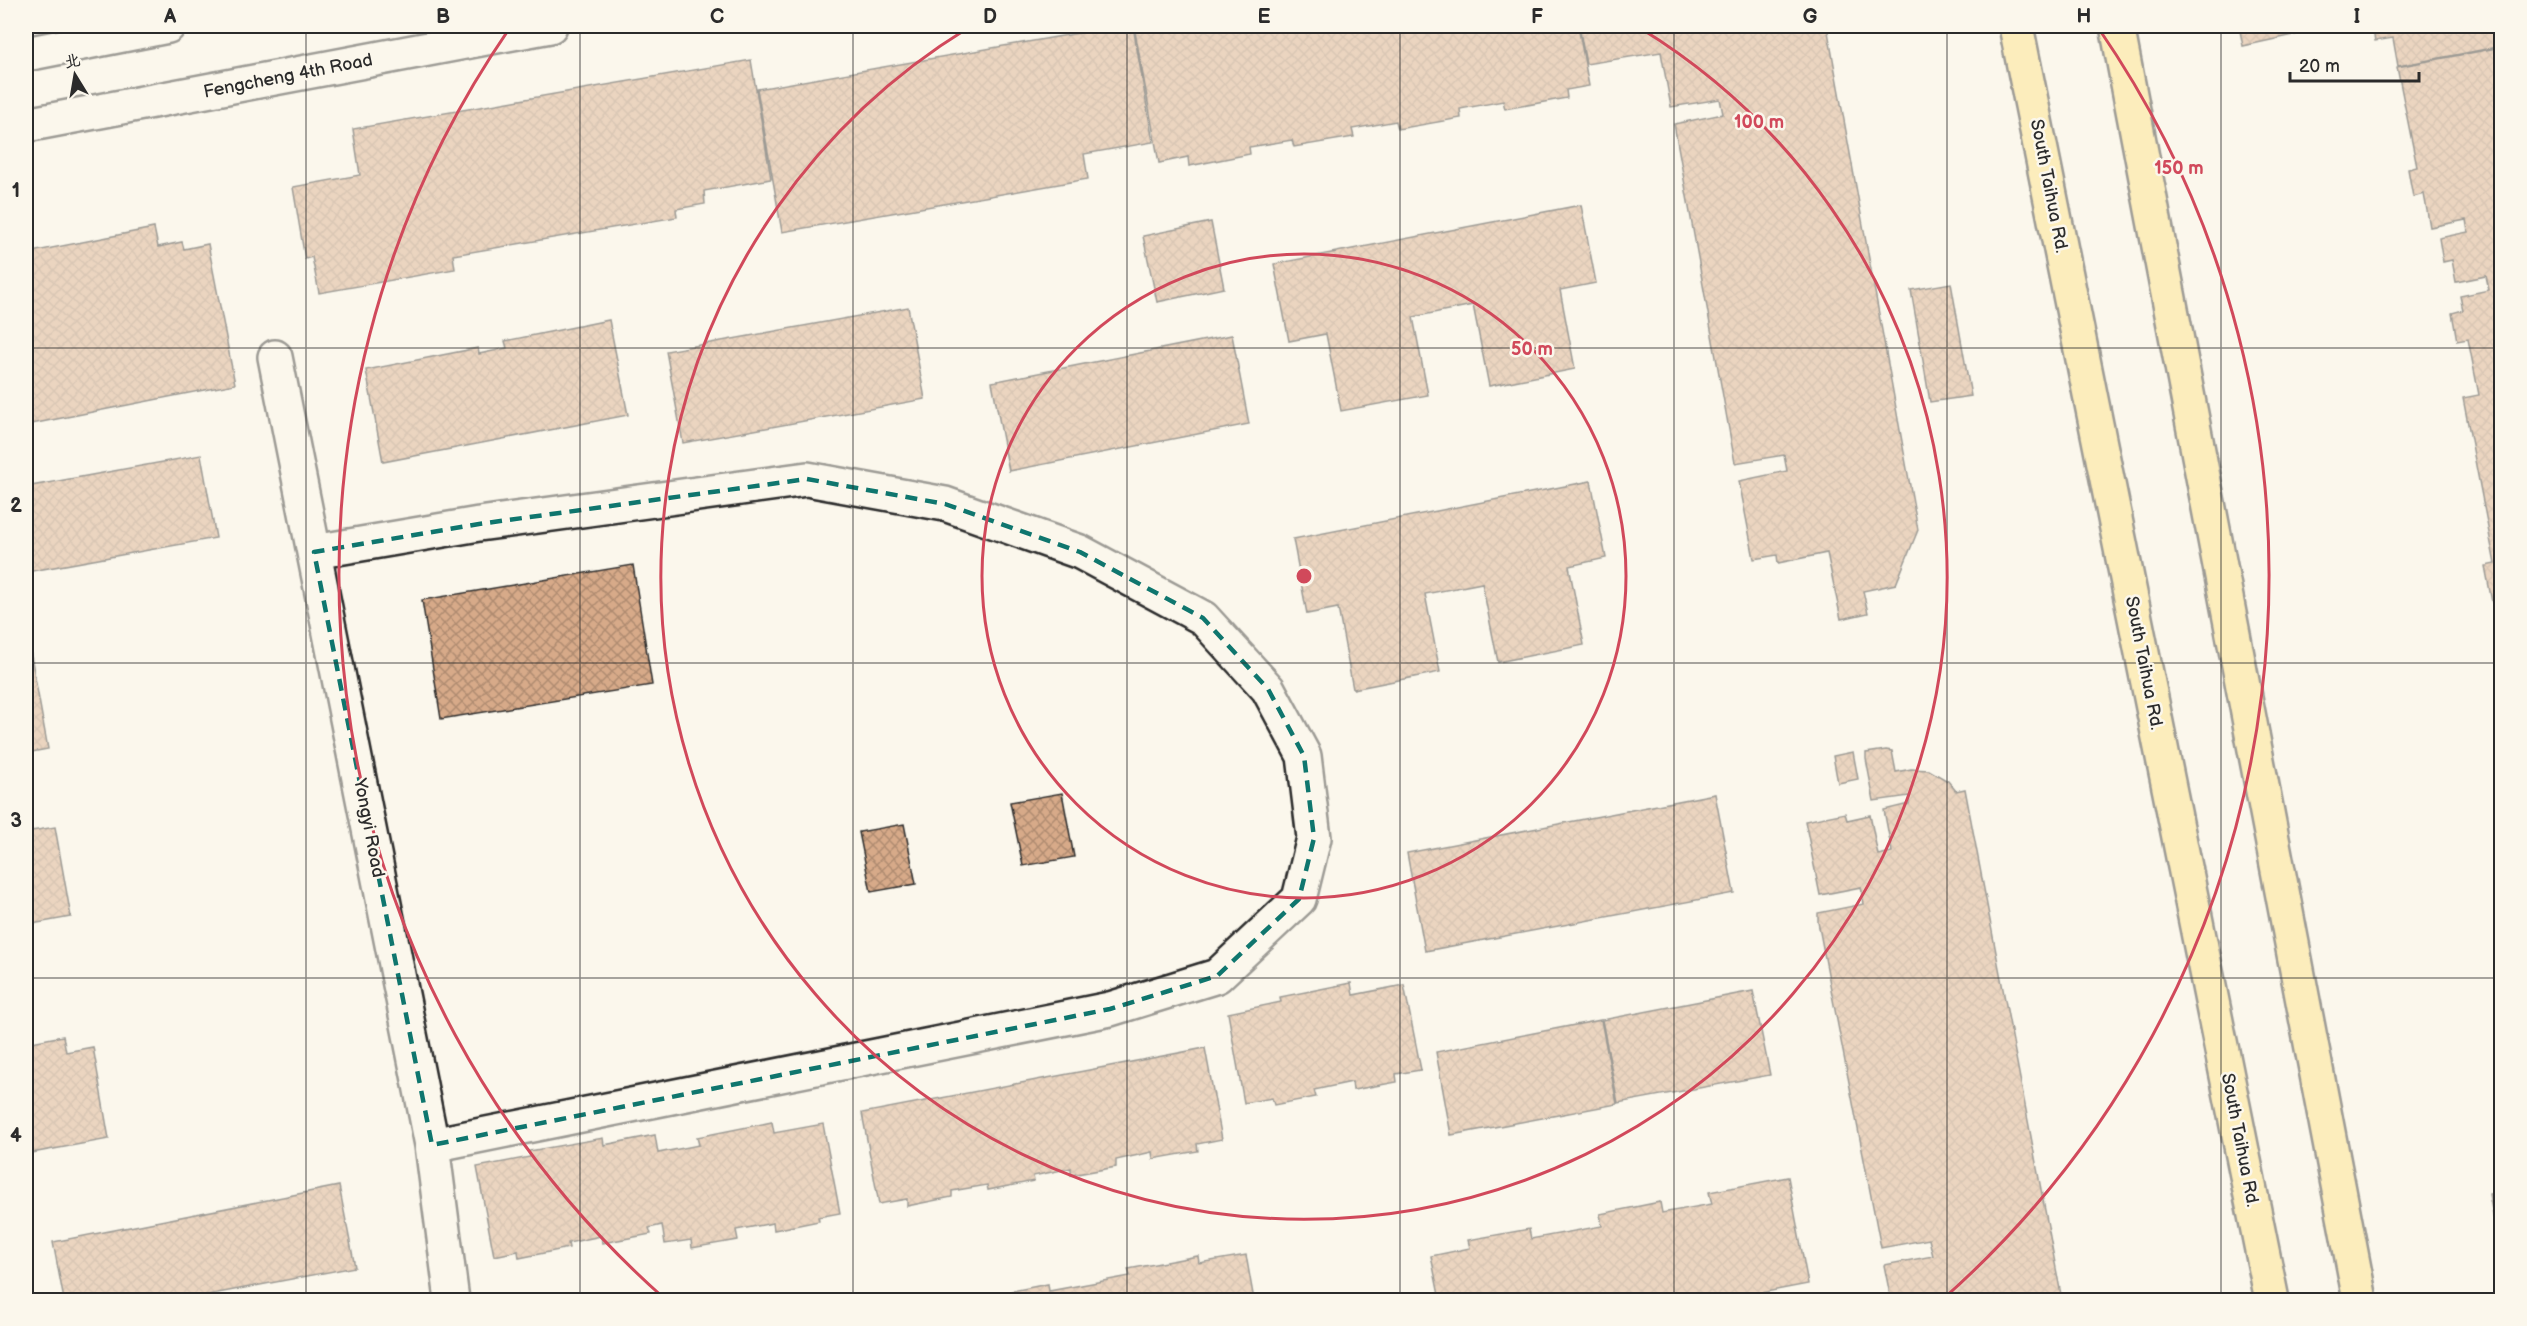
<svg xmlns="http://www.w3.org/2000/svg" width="2527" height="1326" font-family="'Balsamiq Sans','LXGW WenKai TC',sans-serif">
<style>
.building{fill:url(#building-cross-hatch);stroke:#2b2b2b;stroke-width:1.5}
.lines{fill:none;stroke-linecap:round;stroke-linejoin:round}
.minor-casing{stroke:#2b2b2b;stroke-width:38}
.major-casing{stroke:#2b2b2b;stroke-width:38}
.minor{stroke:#fbf7ec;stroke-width:33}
.major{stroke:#fddf80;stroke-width:33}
.marked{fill:none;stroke:#0f766e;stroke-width:4.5;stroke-dasharray:12 8;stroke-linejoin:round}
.grid{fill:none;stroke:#2b2b2b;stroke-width:1.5;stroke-opacity:0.55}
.ring{fill:none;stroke:#d1495b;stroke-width:3}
.labels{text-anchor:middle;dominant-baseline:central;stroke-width:5;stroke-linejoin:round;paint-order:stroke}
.street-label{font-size:18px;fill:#2b2b2b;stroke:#fbf7ec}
.centre{fill:#d1495b;stroke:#fbf7ec;stroke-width:3}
.ring-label{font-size:18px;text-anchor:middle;font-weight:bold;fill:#d1495b;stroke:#fbf7ec;stroke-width:5;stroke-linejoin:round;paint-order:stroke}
.neatline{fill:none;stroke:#2b2b2b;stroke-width:2}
.grid-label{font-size:20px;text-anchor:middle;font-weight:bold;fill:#2b2b2b}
</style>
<defs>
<pattern id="building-cross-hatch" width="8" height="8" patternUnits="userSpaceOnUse" patternTransform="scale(1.5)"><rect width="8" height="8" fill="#d7aa89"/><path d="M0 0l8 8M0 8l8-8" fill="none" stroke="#af8b70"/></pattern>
</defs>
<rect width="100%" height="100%" fill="#fbf7ec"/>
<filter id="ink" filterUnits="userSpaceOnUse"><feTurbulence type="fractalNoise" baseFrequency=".0167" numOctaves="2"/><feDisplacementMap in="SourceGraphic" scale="12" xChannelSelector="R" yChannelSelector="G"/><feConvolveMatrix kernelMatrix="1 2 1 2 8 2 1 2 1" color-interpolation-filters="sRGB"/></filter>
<g filter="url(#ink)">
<!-- building -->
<path class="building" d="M1119 26H1133L1153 142 1084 154 1088 179 782 232 757 89Z
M1134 26H1578L1589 86 1566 90 1567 98 1505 109 1503 101 1460 109 1461 118 1398 129 1396 121 1352 129 1354 137 1294 147 1292 140 1249 147 1250 154 1189 166 1188 157 1159 163Z
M1579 26H1827L1918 530 1896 584 1863 591 1868 613 1841 619 1827 553 1778 563 1777 555 1754 559 1739 481 1787 471 1784 455 1735 463 1674 124 1723 114 1720 99 1671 107 1661 52 1586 64Z
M2239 26H2298L2299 34 2243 46Z
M2372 26H2502V46L2398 66 2393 38 2375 41Z
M2502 47V600L2492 602 2485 566 2495 564 2463 398 2479 395 2468 339 2457 341 2452 313 2463 310 2460 296 2489 290 2486 276 2456 282 2452 260 2443 262 2439 238 2468 232 2466 220 2430 227 2424 194 2413 197 2408 169 2417 167 2397 67Z
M751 60 771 179 704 191 705 204 676 209 677 217 453 255 455 269 319 293 312 257 305 259 293 187 360 175 353 129Z
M1581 205 1596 283 1560 290 1575 369 1489 386 1473 305 1413 317 1428 395 1341 411 1326 334 1289 341 1274 264Z
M1211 222 1224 288 1157 302 1143 236Z
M154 228 158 247 182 242 184 249 208 244 235 384 26 425V253Z
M1951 283 1971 396 1930 402 1911 290Z
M908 307 925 399 683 443 666 351Z
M609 320 628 415 383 462 366 370 478 348 479 354 507 348 505 341Z
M1232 335 1249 424 1009 471 992 382Z
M201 455 216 538 26 572V487Z
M1591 481 1606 558 1569 566 1584 645 1498 662 1482 583 1425 594 1440 672 1353 689 1338 608 1307 614 1293 539Z
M633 565 652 685 441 719 422 600Z
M26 628 48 749 26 753Z
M1886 750 1892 751 1896 772 1911 769 1929 770 1948 781 1956 791 1965 789 2062 1300H1891L1884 1265 1933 1256 1929 1239 1881 1248 1818 922V913L1864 904 1861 887 1820 895 1805 821 1845 813 1847 820 1870 815 1878 855 1892 852 1884 810 1909 804V796L1874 801 1866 759V753Z
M1853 752 1858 779 1838 783 1833 756Z
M1062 793 1074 857 1023 866 1010 802Z
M1715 794 1734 893 1425 951 1407 853Z
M904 824 916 884 871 892 859 832Z
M55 827 71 917 26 925V832Z
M1351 983 1353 995 1404 985 1421 1070 1396 1074 1397 1082 1353 1090 1352 1082 1314 1090 1316 1097 1274 1105 1272 1098 1244 1103 1228 1013 1281 1002 1280 997Z
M1753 991 1770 1075 1618 1103 1602 1020Z
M1601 1020 1617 1104 1451 1135 1436 1052Z
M63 1036 66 1052 93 1047 109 1139 26 1154V1043Z
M1205 1048 1222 1139 1197 1144 1198 1151 1153 1159 1152 1152 1116 1160V1167L1071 1175V1168L1033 1176 1034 1181 988 1190 987 1185 952 1191V1197L907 1206V1199L879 1204 862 1113Z
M772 1122 774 1133 823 1124 840 1213 818 1217 819 1221 774 1230 773 1223 736 1230 738 1240 692 1248 691 1240 665 1244 662 1225 649 1228 651 1234 602 1243 601 1236 568 1243 569 1248 519 1258 518 1251 494 1256 477 1167 530 1157 529 1151 603 1138 604 1145 655 1135 658 1153 699 1145 697 1137Z
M1788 1177 1808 1284 1723 1300H1440L1431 1256 1470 1248 1468 1240 1529 1229 1531 1239 1602 1226 1600 1214 1660 1202 1662 1213 1712 1204 1709 1192Z
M339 1186 355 1267 181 1300H64L53 1242Z
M2502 1191V1263L2489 1194Z
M1246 1255 1254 1300H978V1298L1048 1284 1049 1291 1130 1276 1128 1269 1198 1256 1199 1263Z"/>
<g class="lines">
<!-- minor casing -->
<g class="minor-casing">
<path id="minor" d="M26 54 168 26
M26 125 550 26
M275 357 432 1145 452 1300
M314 552 479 524 807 479 945 504 1080 552 1203 618 1268 689 1304 756 1314 838 1299 899 1217 976 1110 1009 432 1145"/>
</g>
<!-- major casing -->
<g class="major-casing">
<path id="major" d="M2016 26 2272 1300
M2117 26 2360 1300"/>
</g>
<!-- minor -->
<use href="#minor" class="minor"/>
<!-- major -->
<use href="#major" class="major"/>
</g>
</g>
<!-- marked area -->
<path d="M0 0H2527V1326H0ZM807 479 945 504 1080 552 1203 618 1268 689 1304 756 1314 838 1299 899 1217 976 1110 1009 432 1145 314 552 479 524Z" fill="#fbf7ec" fill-opacity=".55" fill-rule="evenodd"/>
<path class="marked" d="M807 479 945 504 1080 552 1203 618 1268 689 1304 756 1314 838 1299 899 1217 976 1110 1009 432 1145 314 552 479 524Z"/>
<!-- grid -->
<path class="grid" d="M306 26V1300M580 26V1300M853 26V1300M1127 26V1300M1400 26V1300M1674 26V1300M1947 26V1300M2221 26V1300M26 348H2502M26 663H2502M26 978H2502"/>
<!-- distance rings -->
<g class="ring">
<circle cx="1304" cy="576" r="322"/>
<path d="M1640 28A643 643 0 1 1 968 28"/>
<path d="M665 1299A965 965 0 0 1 509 29M2099 29A965 965 0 0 1 1943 1299"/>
</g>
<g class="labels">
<!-- street labels -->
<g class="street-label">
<text transform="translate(288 76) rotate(-11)">Fengcheng 4th Road</text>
<text transform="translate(2049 186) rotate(79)">South Taihua Rd.</text>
<text transform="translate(2144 663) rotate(79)">South Taihua Rd.</text>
<text transform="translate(369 828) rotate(79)">Yongyi Road</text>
<text transform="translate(2240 1140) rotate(79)">South Taihua Rd.</text>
</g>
</g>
<circle cx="1304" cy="576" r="9" class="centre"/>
<g class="ring-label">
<text x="1759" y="128">100 m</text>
<text x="2179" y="174">150 m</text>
<text x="1532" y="355">50 m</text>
</g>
<!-- margin -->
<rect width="2527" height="1326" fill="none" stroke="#fbf7ec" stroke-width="66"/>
<!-- north arrow -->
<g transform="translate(75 75) rotate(349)" stroke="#fbf7ec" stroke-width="4.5" paint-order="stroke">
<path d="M0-4.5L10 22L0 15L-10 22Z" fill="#2b2b2b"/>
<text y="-9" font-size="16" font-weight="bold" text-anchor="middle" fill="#2b2b2b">北</text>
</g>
<!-- scale -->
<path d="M2290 72v9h129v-9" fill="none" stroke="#2b2b2b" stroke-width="3"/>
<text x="2299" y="72" font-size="18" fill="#2b2b2b" stroke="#fbf7ec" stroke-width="4.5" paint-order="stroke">20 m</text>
<rect x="33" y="33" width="2461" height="1260" class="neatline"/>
<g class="grid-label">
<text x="170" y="23">A</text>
<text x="443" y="23">B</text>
<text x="717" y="23">C</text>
<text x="990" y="23">D</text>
<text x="1264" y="23">E</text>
<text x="1537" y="23">F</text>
<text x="1810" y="23">G</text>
<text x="2084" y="23">H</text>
<text x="2357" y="23">I</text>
<text x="16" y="197">1</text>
<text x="16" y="512">2</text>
<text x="16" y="827">3</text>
<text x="16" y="1142">4</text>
</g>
</svg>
